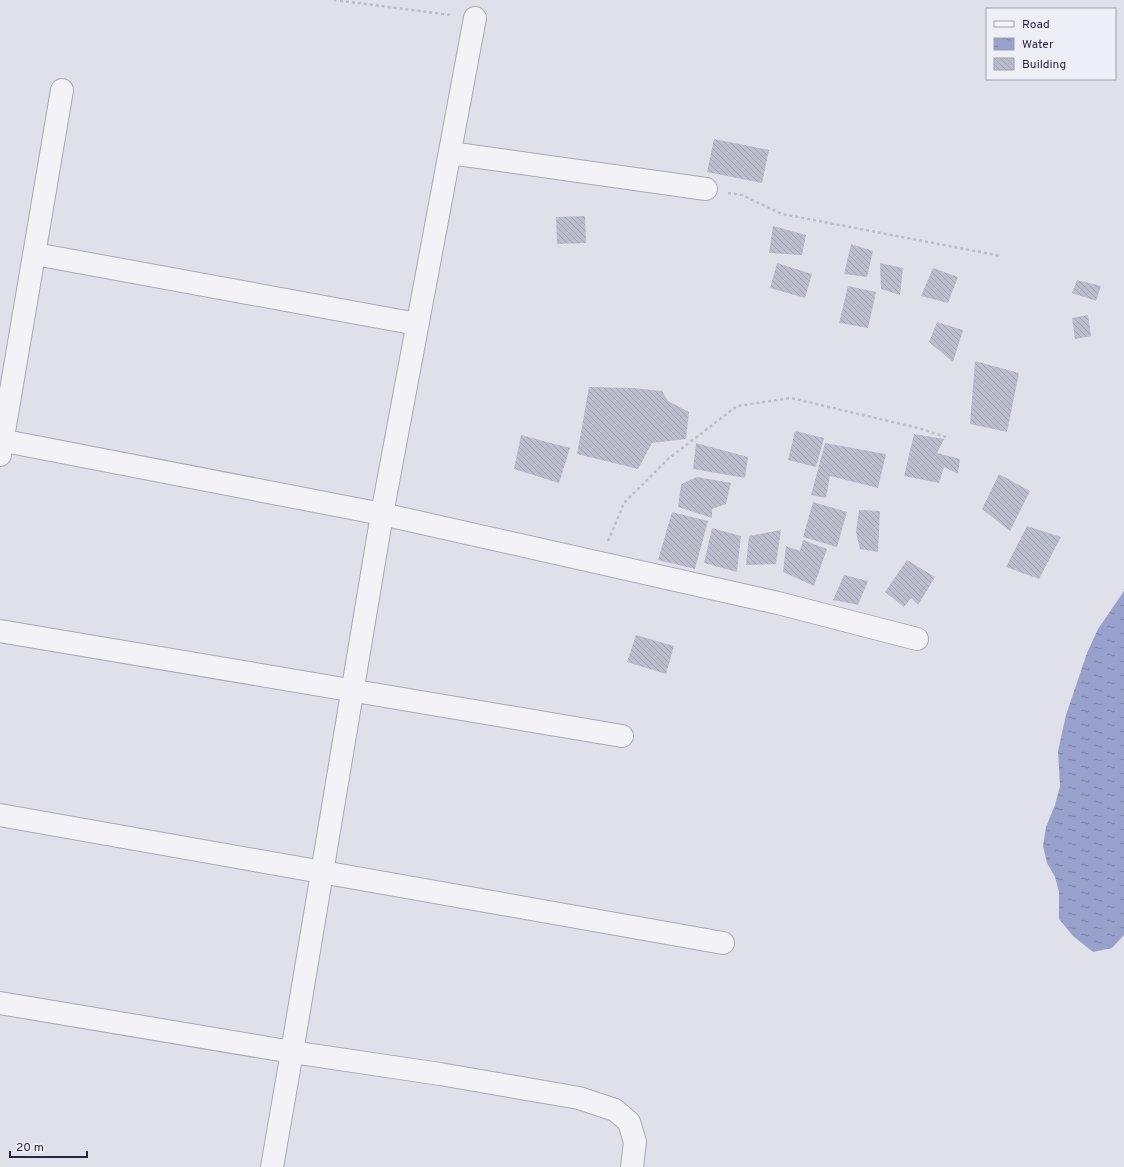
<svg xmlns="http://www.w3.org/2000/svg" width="1124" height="1167" font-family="Overpass,sans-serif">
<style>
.water{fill:url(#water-ripples)}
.building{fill:url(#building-back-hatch)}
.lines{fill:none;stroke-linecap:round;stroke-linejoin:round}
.minor-casing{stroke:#a8a9b7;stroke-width:24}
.path{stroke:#bdbdc8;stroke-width:2.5;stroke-dasharray:3 3;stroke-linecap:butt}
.minor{stroke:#f2f2f7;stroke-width:22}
</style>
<defs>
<pattern id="water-ripples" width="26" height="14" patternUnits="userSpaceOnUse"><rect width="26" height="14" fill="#98a1cb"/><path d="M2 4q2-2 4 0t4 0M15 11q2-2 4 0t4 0" fill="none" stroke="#7c83a6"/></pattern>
<pattern id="building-back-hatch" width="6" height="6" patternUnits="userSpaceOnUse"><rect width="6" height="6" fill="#bcbdcc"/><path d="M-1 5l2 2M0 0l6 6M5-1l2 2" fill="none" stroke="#a2a2b0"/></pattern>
</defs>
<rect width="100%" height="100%" fill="#dfe0e9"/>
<!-- water -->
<path class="water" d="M1124 591V935L1112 948 1093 952 1073 936 1059 919V892L1055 877 1047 863 1043 846 1046 827 1055 805 1060 786 1058 751 1066 715 1087 653 1098 629Z"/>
<!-- building -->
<path class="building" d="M714 139 769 150 762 183 707 172Z
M585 216 586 243 557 244 556 217Z
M773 226 806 235 802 255 769 253Z
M851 244 873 251 867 277 844 274Z
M777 263 812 274 805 298 770 288Z
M880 263 903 268 900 295 881 289Z
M933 268 958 277 948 303 921 296Z
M1077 280 1101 286 1096 301 1072 293Z
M848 286 876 292 868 328 839 323Z
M1088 315 1091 336 1075 339 1072 318Z
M937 322 963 330 953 362 929 342Z
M975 361 1019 373 1007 432 970 424Z
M589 387 633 388 662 391 668 401 689 412 686 439 652 443 638 469 577 454Z
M795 431 824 438 816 467 788 460Z
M914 434 944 439 937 453 960 459 958 474 944 467 939 483 904 476Z
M521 435 570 448 559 483 514 469Z
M696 443 748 457 745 478 693 469Z
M825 443 886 454 878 488 830 476 826 498 811 495Z
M999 474 1030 491 1010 531 982 509Z
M697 477 731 483 726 504 712 509V518L678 507 681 484Z
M813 502 847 512 837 547 803 537Z
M859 510 880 511 878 552 860 549 856 532Z
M672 512 708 521 695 569 658 560Z
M1027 526 1061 537 1039 579 1006 567Z
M712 528 741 536 737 572 704 563Z
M781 530 776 564 746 565 749 536Z
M803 540 827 549 814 586 783 572 786 546 800 551Z
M907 560 935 577 918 605 911 598 904 607 885 592Z
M844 575 868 581 858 605 833 600Z
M636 635 674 646 666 674 627 662Z"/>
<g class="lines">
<!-- minor casing -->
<g class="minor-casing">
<path id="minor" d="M450 153 706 189
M35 254 417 324
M0 440 382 514 778 603 917 639
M0 455 62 90
M0 631 622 736
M0 815 723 943
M0 1003 292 1052 440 1074 579 1098 615 1110 629 1122 635 1142 632 1167
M272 1167 292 1052 382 514 475 18"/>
</g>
<!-- path -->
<path class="path" d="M334 0 451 15
M728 193 742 195 782 214 1001 256
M608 541 624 503 668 459 737 406 791 398 918 428 949 438"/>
<!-- minor -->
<use href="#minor" class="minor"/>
</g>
<!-- legend -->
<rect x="986" y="8" width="130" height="72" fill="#eeeff6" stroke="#9e9fae"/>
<rect x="994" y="21" width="20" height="6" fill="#f2f2f7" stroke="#9e9fae"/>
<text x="1022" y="28" font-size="12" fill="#272841">Road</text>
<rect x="994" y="38" width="20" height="12" fill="url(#water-ripples)" stroke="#9e9fae"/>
<text x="1022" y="48" font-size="12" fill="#272841">Water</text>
<rect x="994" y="58" width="20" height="12" fill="url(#building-back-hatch)" stroke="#9e9fae"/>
<text x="1022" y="68" font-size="12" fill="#272841">Building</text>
<!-- scale -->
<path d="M10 1151v6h77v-6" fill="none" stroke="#272841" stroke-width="2"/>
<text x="16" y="1151" font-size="12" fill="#272841" stroke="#eeeff6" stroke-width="3" paint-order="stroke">20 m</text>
</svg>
